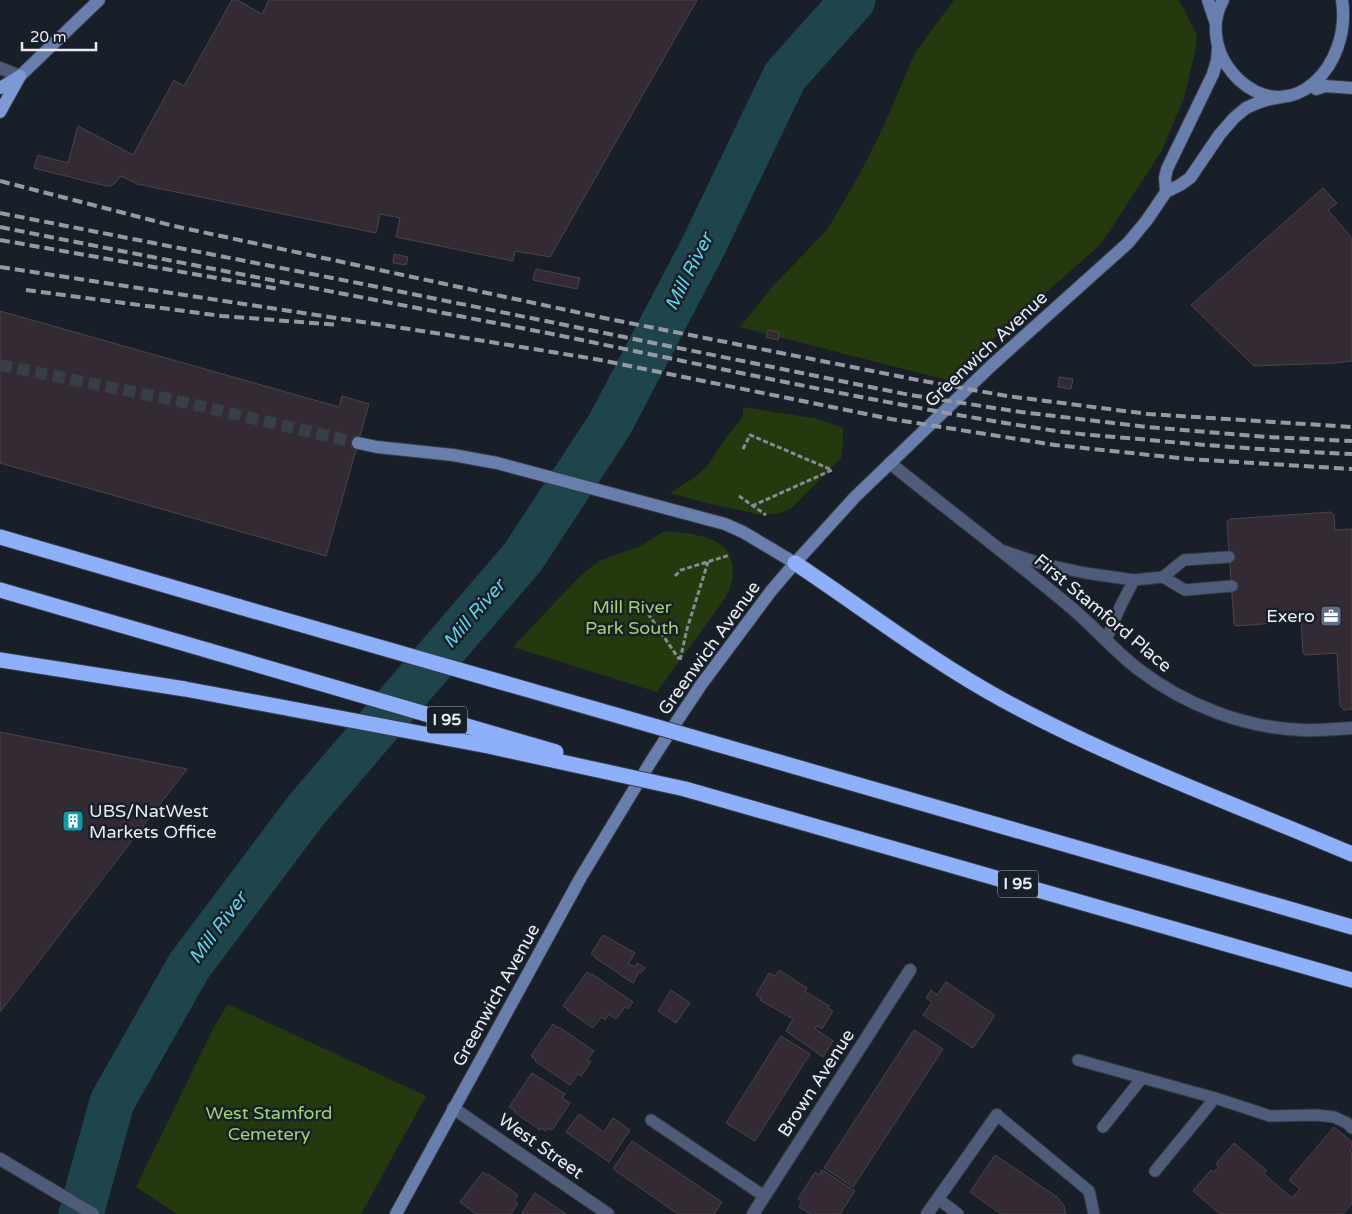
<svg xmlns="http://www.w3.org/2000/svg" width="1352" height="1214" font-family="'Varela Round',sans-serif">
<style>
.green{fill:#243a0e}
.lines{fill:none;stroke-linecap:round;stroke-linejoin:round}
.river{stroke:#1e444c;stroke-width:45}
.building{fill:#342a33;stroke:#4d424c}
.secondary-tunnel{stroke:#383e47;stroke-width:12;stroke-dasharray:12 6;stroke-linecap:butt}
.lane-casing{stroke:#363c45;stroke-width:13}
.street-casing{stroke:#363c45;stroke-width:14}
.secondary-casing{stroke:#363c45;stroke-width:14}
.primary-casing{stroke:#363c45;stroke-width:14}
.highway-casing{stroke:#363c45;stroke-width:17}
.path{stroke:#868c94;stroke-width:3;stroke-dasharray:5 2.5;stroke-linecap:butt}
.lane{stroke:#4e5c79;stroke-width:11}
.street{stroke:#4e5c79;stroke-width:12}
.secondary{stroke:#687ead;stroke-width:12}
.primary{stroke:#7c98d5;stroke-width:12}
.highway{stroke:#8eb0fa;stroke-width:15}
.rail{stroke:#959aa2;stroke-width:4;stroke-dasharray:10 5;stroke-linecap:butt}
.highway-bridge-casing{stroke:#363c45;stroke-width:17;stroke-linecap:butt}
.highway-bridge{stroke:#8eb0fa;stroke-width:15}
.labels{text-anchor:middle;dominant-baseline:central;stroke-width:5;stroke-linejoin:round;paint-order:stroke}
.shield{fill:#191f29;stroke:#aaafb7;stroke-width:1}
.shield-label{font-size:16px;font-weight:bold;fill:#e8edf4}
.street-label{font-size:18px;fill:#e8edf4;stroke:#191f29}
.park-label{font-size:18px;fill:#9fd570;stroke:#191f29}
.poi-label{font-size:18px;fill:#e8edf4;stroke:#191f29;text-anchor:end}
.water-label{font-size:19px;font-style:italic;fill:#58d5ed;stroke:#191f29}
</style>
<rect width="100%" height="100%" fill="#191f29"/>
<!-- green -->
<path class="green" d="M954 0H1178L1184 9 1197 35 1196 47 1184 98 1161 152 1101 244 947 380 740 327 773 286 827 230 858 177 881 132 915 53Z
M743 407 818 419 843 428V441L841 458 792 508 780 513 763 515 706 503 670 493 695 477 707 466 728 435 743 417Z
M664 531C682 533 710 534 724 547 727 550 730 556 731 560 735 573 732 585 726 597L657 692 513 647 581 575 599 561 643 545Z
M228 1004 426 1096 361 1214H177L136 1187 214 1027Z"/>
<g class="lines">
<!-- river -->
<path class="river" d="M81 1214 112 1102 189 966 307 809 523 557 610 424 703 247 785 76 853 0"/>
</g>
<!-- building -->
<path class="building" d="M232 0H237L262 14 269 0H697L550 257 515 251 513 261 396 237 400 218 380 214 376 233 137 184 121 176 114 184 111 186H106L34 168 38 155 68 163 78 126 133 155 174 80 184 86Z
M1323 188 1337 203 1328 210 1352 238V361L1334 363 1254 366 1191 305Z
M394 254 408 257 406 265 393 263Z
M536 269 580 278 577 289 533 280Z
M0 311 339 407 342 396 369 404 326 556 0 463Z
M768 330 779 332 778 340 766 337Z
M1059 377 1073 379 1071 389 1058 387Z
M1331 512 1334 515 1335 530 1352 529V709L1344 710 1340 706 1337 653 1306 655 1303 653 1301 621 1236 626 1234 623 1227 522 1230 519Z
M0 732 187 769 0 1012Z
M603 935 635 953 628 964 635 967 637 963 645 968 641 973 639 972 633 983 620 975V974L595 958 596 957 591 954Z
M779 970 807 988 805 991 829 1006 828 1008 833 1011 822 1029 817 1026 815 1028H814L833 1041 823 1057 786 1031 793 1019 760 1000 761 998 756 995 769 973 775 976Z
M587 972 591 975 592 974 633 1002 628 1009 625 1007 616 1019 609 1014 605 1020 601 1017 593 1028 567 1010 568 1009 563 1006Z
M946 982 995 1015 973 1048 923 1015 932 1002 926 998 931 990 937 995Z
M671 990 690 1003 676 1023 658 1011Z
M553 1024 558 1028 559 1027 594 1051 587 1060 591 1062 581 1076 578 1074 570 1085 535 1061 536 1060 531 1056Z
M914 1030 943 1049 853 1187 824 1168Z
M781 1036 810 1054 755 1141 726 1123Z
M532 1073 565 1094 562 1098 570 1103 552 1130 548 1128 546 1131 541 1128 540 1130 514 1112 515 1111 509 1107Z
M579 1114 604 1132 613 1118 630 1130 609 1162 566 1132Z
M1334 1127 1352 1142V1149L1350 1151 1352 1153V1204L1343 1214H1220L1193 1191 1211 1170 1214 1172 1219 1166 1216 1164 1234 1143 1267 1171 1264 1174 1292 1198 1300 1189 1289 1180Z
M632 1141 722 1202 714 1214H678L613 1169Z
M995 1155 1057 1197 1064 1206 1066 1214H1001L970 1192Z
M822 1170 855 1191 840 1214H811L799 1207 802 1201 798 1199 815 1172 819 1175Z
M483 1172 487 1175 488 1174 518 1195 514 1200 518 1203 511 1214H476L460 1202Z
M535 1193 566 1214H524L522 1213Z"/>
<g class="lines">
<!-- secondary-tunnel -->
<path class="secondary-tunnel" d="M0 365 183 402 358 443"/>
<!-- lane casing -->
<g class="lane-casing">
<path id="lane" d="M1004 551 1039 563 1085 573 1134 580 1163 577 1184 560 1229 557
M1163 577 1185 590 1232 586
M1106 640 1121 605 1134 580
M1078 1060 1215 1098 1270 1116 1316 1115 1334 1117 1347 1123 1352 1128
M997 1115 1089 1191 1094 1214
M651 1120 764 1196
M1103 1127 1142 1078
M1155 1171 1215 1098
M938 1199 958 1214"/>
</g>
<!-- street casing -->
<g class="street-casing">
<path id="street" d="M0 68 20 76
M890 463C949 511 1010 556 1068 605 1093 625 1113 650 1138 669 1185 705 1244 728 1303 730 1319 731 1336 729 1352 728
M453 1108 608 1214
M0 1159 93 1214
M753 1214 910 970
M927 1214 997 1115"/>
</g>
<!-- secondary casing -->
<g class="secondary-casing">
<path id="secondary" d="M1208 0 1215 21
M1223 0C1214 16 1214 35 1220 52 1224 63 1231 72 1239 80 1293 128 1352 65 1342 0
M20 76 99 0
M1316 89 1325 86 1352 88
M1166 192 1165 178 1167 169 1213 74 1217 60 1218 48
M358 443 377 447 453 455 497 463 725 524 743 532 795 563
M396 1214 581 877 650 763 675 724 701 685 771 591 795 563 855 497 991 366 1128 243 1147 220 1166 192 1180 185 1190 178 1220 134 1234 118 1246 108 1255 104 1266 100 1287 96"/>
</g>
<!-- primary casing -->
<g class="primary-casing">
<path id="primary" d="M0 88 20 76
M0 112 20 76"/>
</g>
<!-- highway casing -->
<g class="highway-casing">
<path id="highway" d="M0 537 240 607
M795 563C864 609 930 660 1003 700 1114 760 1236 805 1352 854
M0 590 210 651
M0 660 185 689
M713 743 1352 927
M685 789 1352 980"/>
</g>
<!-- path -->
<path class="path" d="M743 449 750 435 832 470
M739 496 766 515
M752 506 832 470
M675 576 681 570 730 555
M654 607 649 615 679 659
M680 660 687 629 708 562"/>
<!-- lane -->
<use href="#lane" class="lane"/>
<!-- street -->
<use href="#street" class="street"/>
<!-- secondary -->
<use href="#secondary" class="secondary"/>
<!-- primary -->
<use href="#primary" class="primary"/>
<!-- highway -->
<use href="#highway" class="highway"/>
<!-- rail -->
<path class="rail" d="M0 181 174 226 604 318 923 381 1007 396 1148 414 1352 427
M0 213 363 284 910 395 1021 412 1147 427 1267 437 1352 441
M0 227C180 263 361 297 542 332 715 367 888 406 1063 432 1088 435 1114 437 1139 439 1210 446 1281 451 1352 454
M0 240 279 289
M0 267 429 332 595 359 891 419 1055 445 1188 459 1352 469
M26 290 222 316 339 325"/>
<!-- highway-bridge casing -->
<g class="highway-bridge-casing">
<path id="highway-bridge" d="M240 607 713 743
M210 651 556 752
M185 689 488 746 685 789"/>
</g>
<!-- highway-bridge -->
<use href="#highway-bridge" class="highway-bridge"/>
</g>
<!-- icons -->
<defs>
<g id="office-square" transform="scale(1.125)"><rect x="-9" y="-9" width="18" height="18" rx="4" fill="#5c6f8a" stroke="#191f29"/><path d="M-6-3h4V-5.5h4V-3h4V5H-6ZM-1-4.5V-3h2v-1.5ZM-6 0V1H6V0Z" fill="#fff"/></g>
<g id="building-square" transform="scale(1.125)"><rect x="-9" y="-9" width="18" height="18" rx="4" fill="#0f9aa8" stroke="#191f29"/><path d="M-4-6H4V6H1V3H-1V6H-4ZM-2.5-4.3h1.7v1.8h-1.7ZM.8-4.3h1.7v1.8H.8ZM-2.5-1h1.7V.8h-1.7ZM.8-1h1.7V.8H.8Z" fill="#fff"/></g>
</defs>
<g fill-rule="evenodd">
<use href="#office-square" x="1331" y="616"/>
<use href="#building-square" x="73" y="821"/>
</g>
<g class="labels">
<!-- shield labels -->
<g class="shield">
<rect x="427" y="706.5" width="40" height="27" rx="4"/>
<rect x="998" y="870.5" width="40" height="27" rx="4"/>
</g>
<g class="shield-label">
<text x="447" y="720">I 95</text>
<text x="1018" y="884">I 95</text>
</g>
<!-- street labels -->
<g class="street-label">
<text transform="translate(986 349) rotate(-43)">Greenwich Avenue</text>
<text transform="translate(1103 613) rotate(40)">First Stamford Place</text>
<text transform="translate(709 648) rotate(-54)">Greenwich Avenue</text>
<text transform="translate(496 995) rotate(-61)">Greenwich Avenue</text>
<text transform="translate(816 1083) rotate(-57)">Brown Avenue</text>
<text transform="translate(541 1146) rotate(35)">West Street</text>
</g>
<!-- park labels -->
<g class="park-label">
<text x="632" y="607">Mill River<tspan x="632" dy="21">Park South</tspan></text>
<text x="269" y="1113">West Stamford<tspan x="269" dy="21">Cemetery</tspan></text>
</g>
<!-- poi labels -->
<g class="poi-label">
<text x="1315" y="616">Exero</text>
<text x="89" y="811" text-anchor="start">UBS/NatWest<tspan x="89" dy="21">Markets Office</tspan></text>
</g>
<!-- water labels -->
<g class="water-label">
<text transform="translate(689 272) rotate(-63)">Mill River</text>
<text transform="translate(474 614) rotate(-49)">Mill River</text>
<text transform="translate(218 928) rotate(-53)">Mill River</text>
</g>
</g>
<!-- scale -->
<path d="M22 42v8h74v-8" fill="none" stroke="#e8edf4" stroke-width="2.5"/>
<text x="30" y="42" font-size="15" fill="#e8edf4" stroke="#191f29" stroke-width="4" paint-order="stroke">20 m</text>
</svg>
